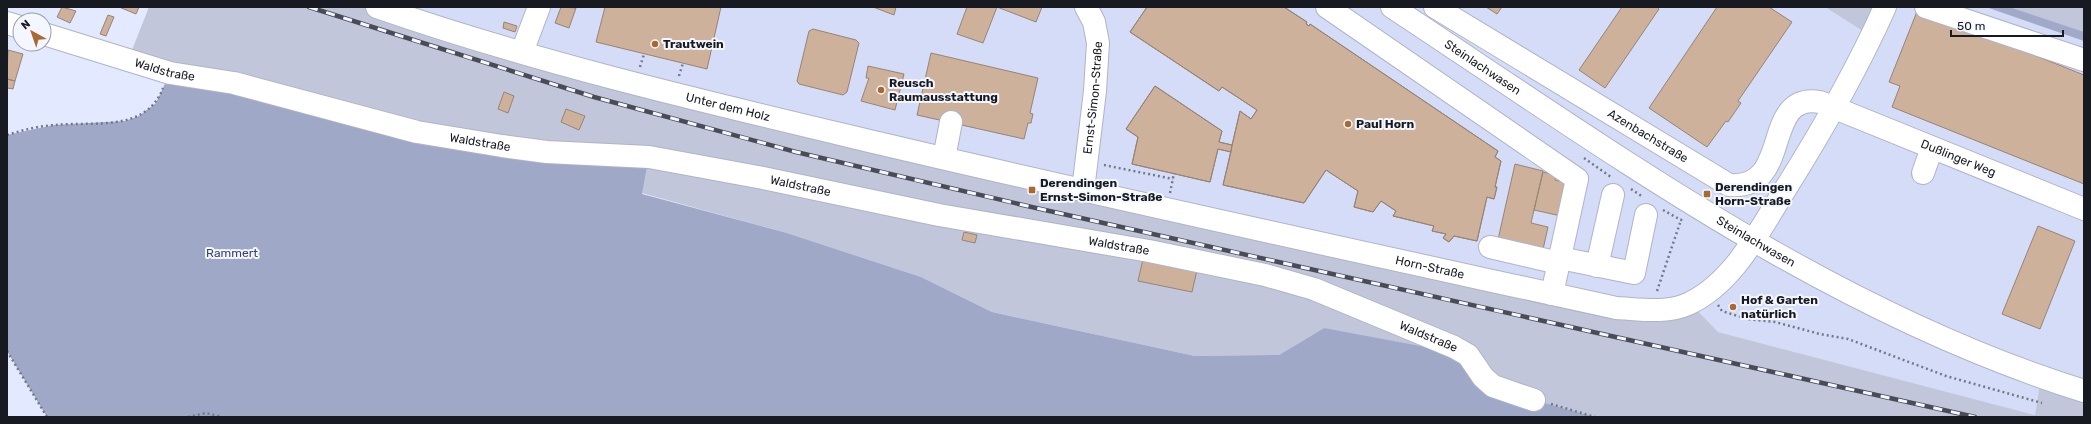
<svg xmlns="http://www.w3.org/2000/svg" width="2091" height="424" font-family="Rubik,sans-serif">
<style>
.built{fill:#d4dcf7}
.green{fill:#c1c6db}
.forest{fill:#a0a8c7}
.water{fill:#a1a9c8}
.building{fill:#ceb19a;stroke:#968477}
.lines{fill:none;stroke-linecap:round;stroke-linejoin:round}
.minor-casing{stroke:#afb4c8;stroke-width:24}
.path{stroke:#757987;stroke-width:2.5;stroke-dasharray:2 3;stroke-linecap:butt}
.minor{stroke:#fff;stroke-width:22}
.rail-casing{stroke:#494c57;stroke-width:4.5}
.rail{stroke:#f4f7ff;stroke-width:3;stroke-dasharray:9;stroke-linecap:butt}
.poi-dot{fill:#a96a32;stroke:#f4f7ff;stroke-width:1.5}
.labels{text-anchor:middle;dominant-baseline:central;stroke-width:4;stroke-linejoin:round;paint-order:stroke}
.poi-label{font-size:12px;font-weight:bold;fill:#181a22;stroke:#f4f7ff;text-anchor:start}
.street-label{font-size:12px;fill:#181a22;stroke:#f4f7ff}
.park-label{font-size:12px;fill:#38416d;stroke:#f4f7ff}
</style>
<rect width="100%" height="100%" fill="#e3e9fe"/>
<!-- built -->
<path class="built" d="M377 7H1825L1871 37 1885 7H1995L2084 37V391L2041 378 2035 415 1718 332 1690 304 1670 310 1006 173Z"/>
<!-- green -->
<path class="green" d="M149 7H377L429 25 1616 308 1690 303 1718 332 2035 415 2041 377 2084 391V417H1595L1534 400 1324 328 1279 355 1195 356 992 312 921 277 787 233 642 193 649 157 547 152 128 60Z
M1825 7H1885L1872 37Z
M1995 7H2084V37Z"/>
<!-- forest -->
<path class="forest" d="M170 73 380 123 649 157 642 194 787 233 921 277 992 312 1195 356 1279 355 1324 328 1468 355 1476 367 1534 400 1595 417H47L7 351V135L54 125 125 121 139 116 156 103Z"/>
<!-- water -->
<path class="water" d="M1986 7H2009L2084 32V41Z"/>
<!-- building -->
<path class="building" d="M62 7 76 11 70 23 57 17Z
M119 7H139L136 14Z
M561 7 576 8 569 28 555 23Z
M605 7H721L707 69 596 42Z
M873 7H896L894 15Z
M967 7H1042L1036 22 997 7 983 43 957 34Z
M1147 7H1284L1307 22 1306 24 1309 26 1310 24 1498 151 1495 157 1501 161 1495 187H1497L1494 199 1487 197 1477 241 1454 236 1449 242 1443 238 1446 234 1432 231 1434 226 1393 216 1396 211 1381 201 1373 212 1354 207 1358 191 1326 170 1304 203 1223 185 1240 111 1251 119 1257 110 1222 87 1219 91 1130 32Z
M1147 7H1284L1307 22 1306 24 1309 26 1310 24 1498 151 1495 157 1501 161 1495 187H1497L1494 199 1487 197 1477 241 1454 236 1449 242 1443 238 1446 234 1432 231 1434 226 1393 216 1396 211 1381 201 1373 212 1354 207 1358 191 1326 170 1304 203 1223 185 1231 152 1218 149 1210 182 1132 164 1138 137 1126 129 1155 86 1222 131 1219 142 1232 145 1240 111 1251 119 1257 110 1222 87 1219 91 1130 32Z
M1486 7H1502L1497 14Z
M1622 7H1657L1659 9 1605 88 1579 70Z
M1717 7H1769L1792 22 1738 101 1741 103 1728 122 1726 121 1707 147 1649 108Z
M1918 9 2084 75V184L1892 107 1900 86 1889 82Z
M108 15 114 17 106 36 100 34Z
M504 22 517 26 515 32 503 28Z
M813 29 856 40 859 43 847 92 843 95 799 84 797 81 809 31Z
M8 50 23 54 15 81 7 79Z
M931 53 1038 78 1030 113 1033 114 1031 123H1028L1024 139 917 115Z
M868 66 904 74 895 110 861 101 869 78H866Z
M7 79 15 81 13 89 7 88Z
M1155 86 1222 131 1219 142 1232 145 1231 152 1218 149 1210 182 1132 164 1138 137 1126 129Z
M504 92 514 96 508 113 498 109Z
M566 109 585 116 579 130 561 122Z
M1515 164 1543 171 1531 223 1548 227 1542 254 1497 244Z
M1543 172 1556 175 1555 180 1568 183 1561 216 1534 210Z
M2038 226 2075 241 2040 329 2002 314Z
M964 232 977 235 975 243 962 240Z
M1143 259 1197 270 1192 292 1138 281Z"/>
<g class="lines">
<!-- minor casing -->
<g class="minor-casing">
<g id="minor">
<path id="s1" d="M377 7C541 64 710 103 878 143 1123 201 1370 254 1616 308 1639 309 1666 314 1688 304 1734 283 1760 229 1786 188 1823 129 1857 70 1885 7"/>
<path d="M1327 7 1577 179 1552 294"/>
<path id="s2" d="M1392 7C1612 152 1830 312 2084 391"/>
<path id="s3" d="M1435 7 1729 185C1794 191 1760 92 1820 102L2084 209"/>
<path d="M1926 7 2084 60"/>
<path d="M7 23 20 27"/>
<path id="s4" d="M44 34 170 73 234 83 417 132 502 146 547 152 649 157 763 178 939 215 1149 251 1265 275 1314 289 1454 347 1468 355 1483 377 1493 386 1534 400"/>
<path d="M522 52 539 7"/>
<path d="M944 158 951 122"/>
<path d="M1923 173 1932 148"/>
<path id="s5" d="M1083 190 1095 91 1098 43 1094 22 1086 7"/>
<path d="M1490 247 1559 263"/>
<path d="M1560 258 1634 273 1646 215"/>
<path d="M1597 266 1613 195"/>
</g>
</g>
<!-- path -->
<path class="path" d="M640 67 644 54
M679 76 683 63
M7 135C23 130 39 126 55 125 93 121 146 133 163 88
M1584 158 1611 177
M1104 165 1173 179
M1631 189 1643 197
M1170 193 1174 173
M1663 210 1681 220 1683 217
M1657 291 1681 220
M1718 305 1722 311 1747 319 1775 322 1820 334 1848 339 1946 376 2042 403
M7 351 47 417
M1551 404 1595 417
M188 417 206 413 222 417"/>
<!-- minor -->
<use href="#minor" class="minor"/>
<!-- rail casing -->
<g class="rail-casing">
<path id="rail" d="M309 7 594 97 796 152 1036 208 1975 417"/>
</g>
<!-- rail -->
<use href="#rail" class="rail"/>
</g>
<!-- markers -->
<g class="poi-dot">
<circle cx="655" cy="44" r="4"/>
<circle cx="881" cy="90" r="4"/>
<circle cx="1348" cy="124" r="4"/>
<rect x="1028" y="186" width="8" height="8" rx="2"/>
<rect x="1703" y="190" width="8" height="8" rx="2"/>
<circle cx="1733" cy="307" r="4"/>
</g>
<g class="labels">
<!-- poi labels -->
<g class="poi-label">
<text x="663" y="44">Trautwein</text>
<text x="889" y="83">Reusch<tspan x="889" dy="14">Raumausstattung</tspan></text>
<text x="1356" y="124">Paul Horn</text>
<text x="1040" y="183">Derendingen<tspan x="1040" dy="14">Ernst-Simon-Straße</tspan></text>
<text x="1715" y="187">Derendingen<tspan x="1715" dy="14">Horn-Straße</tspan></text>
<text x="1741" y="300">Hof &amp; Garten<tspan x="1741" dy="14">natürlich</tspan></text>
</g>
<!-- street labels -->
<g class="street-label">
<text stroke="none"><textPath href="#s2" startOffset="109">Steinlachwasen</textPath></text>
<text stroke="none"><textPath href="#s4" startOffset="126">Waldstraße</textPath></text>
<text stroke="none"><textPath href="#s5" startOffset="93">Ernst-Simon-Straße</textPath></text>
<text stroke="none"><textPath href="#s1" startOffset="365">Unter dem Holz</textPath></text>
<text stroke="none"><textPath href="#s3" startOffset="249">Azenbachstraße</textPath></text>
<text stroke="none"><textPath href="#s4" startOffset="450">Waldstraße</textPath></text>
<text stroke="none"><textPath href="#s3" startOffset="631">Dußlinger Weg</textPath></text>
<text stroke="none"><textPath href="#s4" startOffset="774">Waldstraße</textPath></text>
<text stroke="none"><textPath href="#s2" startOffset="433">Steinlachwasen</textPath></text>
<text stroke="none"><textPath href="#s4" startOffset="1098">Waldstraße</textPath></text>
<text stroke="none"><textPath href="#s1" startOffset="1085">Horn-Straße</textPath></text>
<text stroke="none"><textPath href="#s4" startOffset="1422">Waldstraße</textPath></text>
</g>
<!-- park labels -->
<g class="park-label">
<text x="232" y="253">Rammert</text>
</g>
</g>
<!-- border -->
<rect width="2091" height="424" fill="none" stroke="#181a22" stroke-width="16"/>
<!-- north arrow -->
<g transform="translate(32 32) rotate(320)"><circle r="19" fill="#f4f7ff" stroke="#9c9fa7"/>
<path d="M0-3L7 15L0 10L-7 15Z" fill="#a96a32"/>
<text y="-6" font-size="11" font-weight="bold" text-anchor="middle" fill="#181a22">N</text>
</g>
<!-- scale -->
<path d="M1951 30v6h112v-6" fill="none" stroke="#181a22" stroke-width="2"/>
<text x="1957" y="30" font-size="12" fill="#181a22" stroke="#f4f7ff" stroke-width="3" paint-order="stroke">50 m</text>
</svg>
